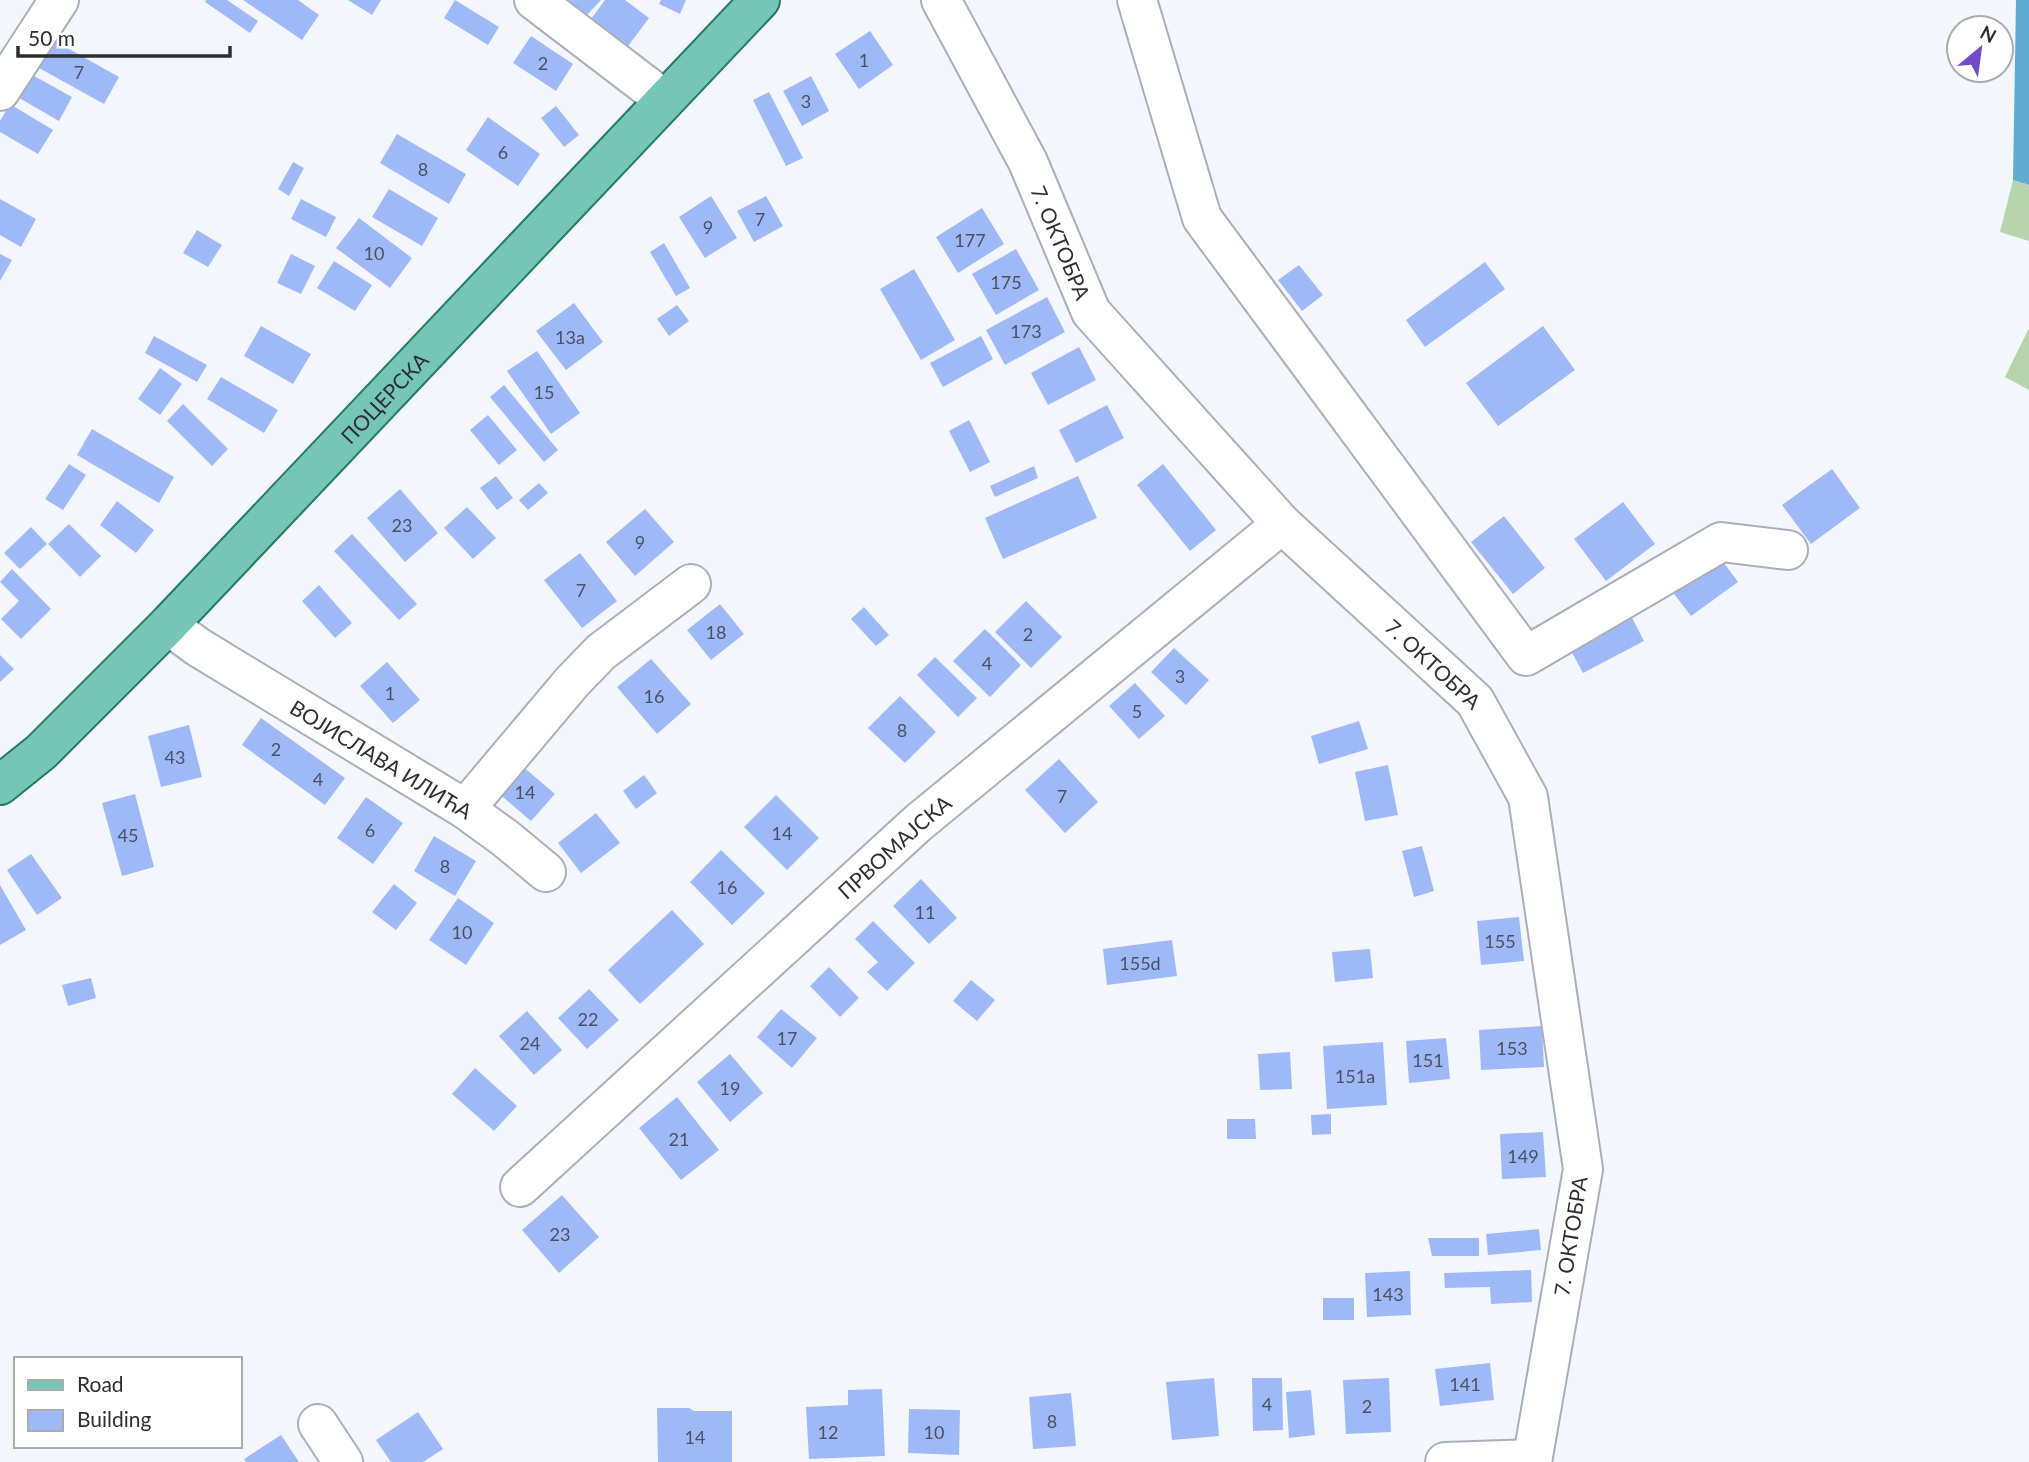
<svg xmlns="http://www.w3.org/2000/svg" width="2029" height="1462" font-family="Lato,sans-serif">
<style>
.green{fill:#b6d5ac}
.water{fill:#5eadd1}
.building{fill:#9fb9f7}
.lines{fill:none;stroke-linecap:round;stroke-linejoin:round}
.minor-casing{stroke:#a9aeb8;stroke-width:42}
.major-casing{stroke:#21786b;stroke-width:42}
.minor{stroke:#fff;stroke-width:38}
.major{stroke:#76c6b8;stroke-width:38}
.labels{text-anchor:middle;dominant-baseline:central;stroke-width:5;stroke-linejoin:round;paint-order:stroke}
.number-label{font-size:18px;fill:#4a5164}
.street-label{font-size:21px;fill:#2d2e33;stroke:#fff}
</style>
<rect width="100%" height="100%" fill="#f3f6fd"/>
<!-- green -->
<path class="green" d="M2013 180 2029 185V241L2000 232Z
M2029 328V390L2005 377Z"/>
<!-- water -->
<path class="water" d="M2016 0H2029V185L2013 180Z"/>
<!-- building -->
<path class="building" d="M206 0H227L258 21 250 33 205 2Z
M243 0H298L319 15 302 40Z
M348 0H381L372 15Z
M455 0 499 27 488 45 444 18Z
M567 0H601L585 17Z
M605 0H625L649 18 620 57 583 30Z
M661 0H686L680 14 659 4Z
M870 31 893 65 859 89 835 54Z
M531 36 573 64 556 91 513 63Z
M55 41 119 77 104 104 39 68Z
M27 72 72 97 59 121 14 95Z
M811 76 829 111 802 126 783 91Z
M769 92 803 158 786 166 753 100Z
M10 104 53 130 38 154 0 132V121Z
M556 106 579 135 564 147 541 118Z
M488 117 540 154 518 186 466 150Z
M397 134 466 174 449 204 380 163Z
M293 162 304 168 289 196 278 189Z
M389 189 438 218 422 246 372 217Z
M711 196 737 238 705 258 679 217Z
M766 196 783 226 754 242 737 211Z
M0 199 36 219 21 247 0 235Z
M301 199 336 217 326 237 291 219Z
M982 208 1004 244 958 273 936 237Z
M359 218 412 258 390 288 336 248Z
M197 230 222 245 208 267 183 253Z
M664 243 690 288 676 296 650 252Z
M1016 249 1039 290 996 315 972 274Z
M0 254 12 260 0 281Z
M291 254 315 266 301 294 277 283Z
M334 261 372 285 355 311 317 288Z
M1485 262 1505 289 1425 347 1406 320Z
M1299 265 1323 295 1302 311 1278 280Z
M914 269 955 340 921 360 880 289Z
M1047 297 1065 332 1005 365 986 330Z
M574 303 603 342 566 370 536 331Z
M677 305 689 321 669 336 657 319Z
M261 326 311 354 293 384 244 356Z
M1543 326 1575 370 1498 426 1466 383Z
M154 336 207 365 197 382 145 353Z
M981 336 993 359 943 387 930 363Z
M1079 347 1096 380 1048 405 1031 373Z
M537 351 580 413 551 434 507 371Z
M160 368 182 384 160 415 138 399Z
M221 377 278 410 264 433 207 399Z
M504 385 558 450 544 462 490 397Z
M183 404 228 449 212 466 167 421Z
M1107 405 1124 438 1076 463 1059 430Z
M488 415 517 450 499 465 470 430Z
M969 420 990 462 970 472 949 431Z
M92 429 174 477 159 503 77 455Z
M69 464 86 475 63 510 45 499Z
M1163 464 1216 530 1190 551 1137 485Z
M1034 466 1038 478 995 497 990 486Z
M1832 469 1860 508 1811 544 1782 505Z
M496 476 513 498 497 510 480 488Z
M1078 476 1097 518 1003 559 985 518Z
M539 483 548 493 528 510 519 500Z
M400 489 438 533 405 562 367 518Z
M117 501 154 530 136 553 100 525Z
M1623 502 1655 544 1606 581 1574 539Z
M467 507 496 538 473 559 444 528Z
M645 509 674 542 635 576 606 542Z
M1504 516 1545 568 1513 594 1471 542Z
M69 524 101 556 80 577 48 544Z
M31 527 47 544 20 569 4 553Z
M352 534 417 604 399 620 334 551Z
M580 553 617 601 582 628 544 580Z
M1718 555 1738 582 1691 616 1671 590Z
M12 569 51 609 21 639 1 619 19 601 0 582Z
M319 585 352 623 335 638 302 601Z
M1026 601 1062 637 1031 668 995 632Z
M720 604 744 634 711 660 687 630Z
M864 607 889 635 876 646 851 619Z
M1630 614 1644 641 1583 673 1568 645Z
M985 629 1021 665 990 697 953 661Z
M1174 648 1209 680 1186 705 1151 672Z
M0 655 14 669 0 682Z
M935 657 977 698 958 717 917 675Z
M651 659 691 704 657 734 617 687Z
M387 662 420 700 393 723 360 686Z
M1135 683 1165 716 1139 739 1109 706Z
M900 696 936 732 905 763 868 728Z
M261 718 345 778 325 805 242 745Z
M1359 721 1368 749 1319 764 1311 736Z
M189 725 202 777 161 787 148 736Z
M1059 759 1098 802 1065 833 1025 790Z
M520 764 555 794 531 821 496 791Z
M1388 765 1398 815 1365 821 1355 772Z
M644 775 657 793 636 809 623 791Z
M135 794 154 867 122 876 102 803Z
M776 795 819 838 787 870 744 827Z
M366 797 403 823 373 864 337 838Z
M596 813 620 843 581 873 558 843Z
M434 836 476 861 455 896 414 871Z
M1422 846 1434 891 1414 897 1402 851Z
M721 850 765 893 732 925 690 882Z
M31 854 62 898 37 915 7 870Z
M921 879 957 918 929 944 893 906Z
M394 884 417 903 396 930 372 912Z
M0 885 26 930 0 945Z
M458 898 494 923 466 965 429 940Z
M672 910 704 944 640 1004 608 970Z
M1519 917 1524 961 1481 965 1477 921Z
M873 921 915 963 887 991 867 972 878 962 855 939Z
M1172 940 1177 976 1107 985 1103 949Z
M1370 949 1373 978 1335 982 1332 952Z
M829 967 859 998 840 1017 810 986Z
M91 978 96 998 68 1006 62 985Z
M971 980 995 1000 977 1021 953 1001Z
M589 989 619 1020 587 1049 558 1018Z
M781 1009 817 1038 792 1068 757 1037Z
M527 1011 562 1050 534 1075 499 1036Z
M1542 1026 1544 1067 1481 1070 1479 1030Z
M1446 1038 1450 1079 1409 1083 1406 1041Z
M1383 1042 1387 1105 1327 1109 1323 1046Z
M1290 1052 1292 1089 1260 1090 1258 1054Z
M730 1054 763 1093 730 1122 697 1082Z
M475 1068 517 1106 494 1131 452 1094Z
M677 1097 719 1150 681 1180 639 1128Z
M1331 1114V1134L1312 1135 1311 1115Z
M1227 1119H1255L1256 1139H1227Z
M1543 1132 1546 1177 1502 1179 1500 1134Z
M562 1195 599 1237 559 1273 522 1230Z
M1539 1229 1541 1250 1488 1255 1486 1234Z
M1428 1238H1479V1256H1432Z
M1531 1270 1532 1302 1491 1304 1490 1287 1445 1288 1444 1273Z
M1410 1271 1411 1315 1367 1317 1365 1273Z
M1323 1298H1354V1320H1323Z
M1490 1363 1494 1400 1440 1406 1435 1369Z
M1214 1378 1219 1436 1172 1440 1166 1382Z
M1252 1378H1282L1283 1430 1253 1431Z
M1389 1378 1391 1432 1346 1434 1343 1380Z
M882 1389 885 1456 809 1459 806 1407 848 1405V1390Z
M1311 1390 1315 1435 1289 1438 1286 1392Z
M1071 1393 1076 1446 1033 1449 1029 1397Z
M657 1408H689L694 1411H732V1462H658Z
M909 1409 960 1410 959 1455 908 1453Z
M418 1412 443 1449 423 1462H391L376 1440Z
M281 1435 299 1462H246L244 1459Z"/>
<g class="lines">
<!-- minor casing -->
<g class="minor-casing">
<g id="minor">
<path d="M534 0 665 100"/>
<path id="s1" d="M941 0 1028 162 1091 312 1282 524 1475 701 1528 797 1583 1169 1532 1462"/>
<path d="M1137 0 1202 218 1526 656 1721 542 1788 550"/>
<path d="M0 91 59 0"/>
<path id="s2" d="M168 625 198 647 465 809 505 838 546 872"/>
<path d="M465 809 572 682 601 652 691 584"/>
<path id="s3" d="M520 1187 918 823 1282 524"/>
<path d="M318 1424 343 1462"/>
<path d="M1445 1462 1532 1459"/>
</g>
</g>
<!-- major casing -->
<g class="major-casing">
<g id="major">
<path id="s4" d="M0 785 41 752 168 625 760 0"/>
</g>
</g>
<!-- minor -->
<use href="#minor" class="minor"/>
<!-- major -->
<use href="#major" class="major"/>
</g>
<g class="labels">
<!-- number labels -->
<g class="number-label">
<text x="864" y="60">1</text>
<text x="543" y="63">2</text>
<text x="79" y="72">7</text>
<text x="806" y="101">3</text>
<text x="503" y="152">6</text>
<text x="423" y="169">8</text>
<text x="760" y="219">7</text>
<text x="708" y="227">9</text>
<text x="970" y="240">177</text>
<text x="374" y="253">10</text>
<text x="1006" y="282">175</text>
<text x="1026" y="331">173</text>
<text x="570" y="337">13a</text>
<text x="544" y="392">15</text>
<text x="402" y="525">23</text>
<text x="640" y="542">9</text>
<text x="581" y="590">7</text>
<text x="716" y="632">18</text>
<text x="1028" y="634">2</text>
<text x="987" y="663">4</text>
<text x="1180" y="676">3</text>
<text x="390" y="693">1</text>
<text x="654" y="696">16</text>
<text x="1137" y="711">5</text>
<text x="902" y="730">8</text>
<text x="276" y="749">2</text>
<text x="175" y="757">43</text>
<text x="318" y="779">4</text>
<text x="525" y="792">14</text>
<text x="1062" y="796">7</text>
<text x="370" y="830">6</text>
<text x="782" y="833">14</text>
<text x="128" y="835">45</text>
<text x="445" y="866">8</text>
<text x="727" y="887">16</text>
<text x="925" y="912">11</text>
<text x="462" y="932">10</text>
<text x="1500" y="941">155</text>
<text x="1140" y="963">155d</text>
<text x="588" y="1019">22</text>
<text x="787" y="1038">17</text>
<text x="530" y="1043">24</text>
<text x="1512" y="1048">153</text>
<text x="1428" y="1060">151</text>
<text x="1355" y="1076">151a</text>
<text x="730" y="1088">19</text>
<text x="679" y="1139">21</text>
<text x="1523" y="1156">149</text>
<text x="560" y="1234">23</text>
<text x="1388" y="1294">143</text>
<text x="1465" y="1384">141</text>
<text x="1267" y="1404">4</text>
<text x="1367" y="1406">2</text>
<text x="1052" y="1421">8</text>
<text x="828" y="1432">12</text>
<text x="934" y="1432">10</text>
<text x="695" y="1437">14</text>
</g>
<!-- street labels -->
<g class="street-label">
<text stroke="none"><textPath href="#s1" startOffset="271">7. ОКТОБРА</textPath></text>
<text stroke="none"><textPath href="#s4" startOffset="546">ПОЦЕРСКА</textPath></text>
<text stroke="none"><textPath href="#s1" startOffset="838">7. ОКТОБРА</textPath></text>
<text stroke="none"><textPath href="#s2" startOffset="252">ВОЈИСЛАВА ИЛИЋА</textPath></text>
<text stroke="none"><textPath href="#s3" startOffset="506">ПРВОМАЈСКА</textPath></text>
<text transform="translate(1570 1236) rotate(-81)">7. ОКТОБРА</text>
</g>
</g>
<!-- legend -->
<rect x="14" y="1357" width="228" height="91" fill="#ffffff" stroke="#ababad" stroke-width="2"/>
<rect x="28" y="1380" width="35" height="10" fill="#76c6b8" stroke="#ababad" stroke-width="2"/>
<text x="77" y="1392" font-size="21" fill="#2d2e33">Road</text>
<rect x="28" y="1410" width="35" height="21" fill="#9fb9f7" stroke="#ababad" stroke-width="2"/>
<text x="77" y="1427" font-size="21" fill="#2d2e33">Building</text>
<!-- north arrow -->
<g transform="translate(1980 49) rotate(29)"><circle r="33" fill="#ffffff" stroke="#ababad" stroke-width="2"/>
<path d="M0-5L12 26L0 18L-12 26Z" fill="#6f4dc6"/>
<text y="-10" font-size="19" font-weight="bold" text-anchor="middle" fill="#2d2e33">N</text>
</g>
<!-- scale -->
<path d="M18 46v10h212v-10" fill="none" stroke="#2d2e33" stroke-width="3.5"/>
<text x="28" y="46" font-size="21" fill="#2d2e33" stroke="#ffffff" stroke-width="5" paint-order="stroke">50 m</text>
</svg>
